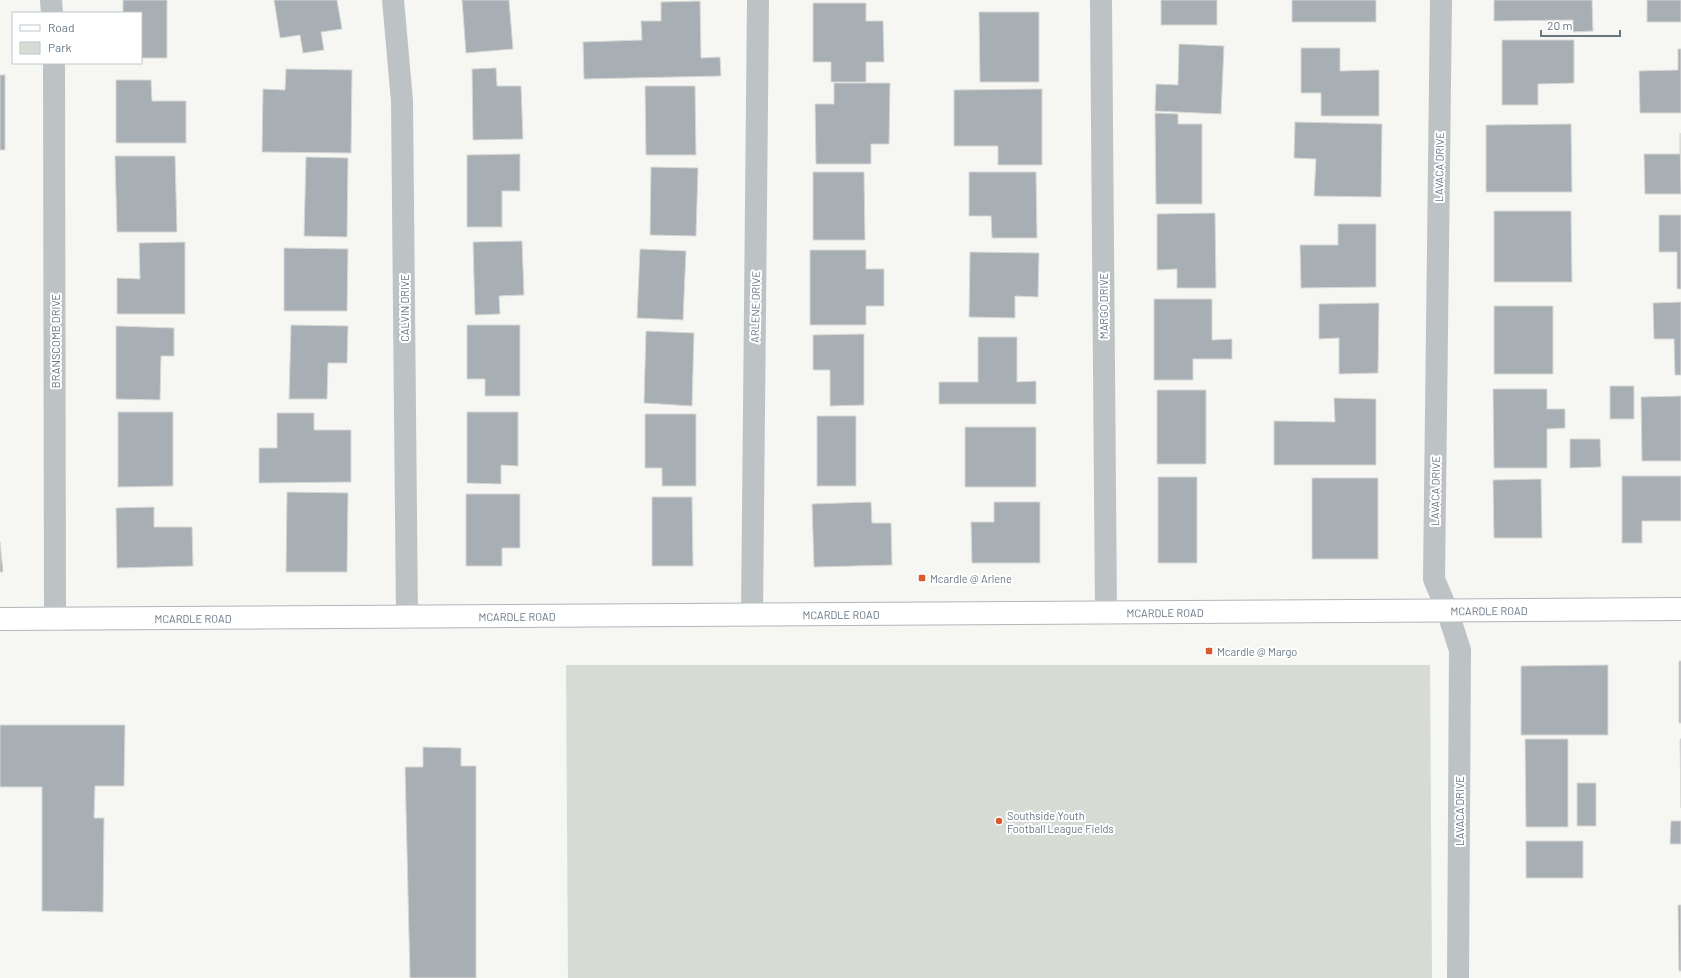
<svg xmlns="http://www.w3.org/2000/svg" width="1681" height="978" font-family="Barlow,sans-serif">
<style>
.green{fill:#d6dbd3}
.building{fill:#a7afb4;stroke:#d8d8d6}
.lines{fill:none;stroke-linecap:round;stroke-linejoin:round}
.major-casing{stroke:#b1b6ba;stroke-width:24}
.minor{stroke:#bdc2c5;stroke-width:22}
.major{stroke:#fff;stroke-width:22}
.poi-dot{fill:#d95931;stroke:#fff;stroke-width:1.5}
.labels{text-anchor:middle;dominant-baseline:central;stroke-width:4;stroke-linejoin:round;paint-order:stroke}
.street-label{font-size:11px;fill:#677683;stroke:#fff}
.poi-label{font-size:11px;fill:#677683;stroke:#fff;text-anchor:start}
</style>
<rect width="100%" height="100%" fill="#f6f6f3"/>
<!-- green -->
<path class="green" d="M566 665H1430L1432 978H568Z"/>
<!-- building -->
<path class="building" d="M123 0H167V58H141V13H123Z
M274 0H337L342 29 321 32 324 50 303 53 300 35 280 38Z
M462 0H509L513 49 466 53Z
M1161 0H1217V25H1161Z
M1292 0H1376V22H1292Z
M1494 0H1592L1593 31 1573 32V20L1494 21Z
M1647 0H1681V22H1647Z
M700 1 701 58 720 57 721 76 584 79 583 42 642 40 641 21H661V2Z
M813 3H866V21H883L884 62H866V82H831V62H813Z
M979 12H1039V82H980Z
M1502 40H1574V83L1538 84V105H1502Z
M1179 44 1224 46 1221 114 1155 111 1156 84 1178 85Z
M1301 48H1340V71L1379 70V116H1321V93H1301Z
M1678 49H1681V113H1640L1639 71 1678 70Z
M496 68 497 86H521L523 139 473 140 472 69Z
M286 69 352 70 351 153 262 152 263 89 285 90Z
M0 75H5V150H0Z
M116 80H151L152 101H186V143H116Z
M834 83H890L889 144H871V164H816L815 104H834Z
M645 86H695L696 155H646Z
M1042 89V165H998V146H954V90Z
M1155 113 1178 114V124H1202V204H1156Z
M1295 122 1382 124 1381 197 1314 196 1316 159 1294 158Z
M1571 124 1572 192H1486V125Z
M1680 133 1681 194H1645L1644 154H1680Z
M520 154V191H502V227H467V155Z
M115 156H175L177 232H117Z
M306 157 348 158 347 237 304 236Z
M651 167 698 168 696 236 650 235Z
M813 172H864L865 240H813Z
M969 172H1036L1037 238H992L991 216H969Z
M1494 211H1571L1572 282H1494Z
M1215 213 1216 288H1177V269L1157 270V214Z
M1659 215H1681V289H1677V252H1659Z
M1338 224H1376V287L1301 288 1300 245H1338Z
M522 241 524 295 499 296 500 314 475 315 473 242Z
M185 242V314H117V278L140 279 139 243Z
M284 248 348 249 347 311H284Z
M640 249 686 251 683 320 637 318Z
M810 250H866V269H884V306H866V325H810Z
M970 252 1039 253 1038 297 1015 296V318L969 317Z
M1154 299H1212V340L1232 339V359H1193V380H1154Z
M1681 302V375H1675L1674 339H1654L1653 303Z
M1379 303 1378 373 1339 374V338L1319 339V304Z
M1494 306H1553V374H1494Z
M291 325 348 326 347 363H328L327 399H289Z
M467 325H520V396H485V379H467Z
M116 326 174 328V356H161L160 400 116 399Z
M646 331 694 333 692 406 644 403Z
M864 334V405L830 406V370H813V335Z
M978 337H1017V382L1036 381V404H939V382H978Z
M1610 386H1634V419H1610Z
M1493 389H1547V409H1565V428L1547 429V468H1494Z
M1157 390H1206V464H1157Z
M1681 396V461H1642L1641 397Z
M1334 398 1376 399V465H1274V421L1335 422Z
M118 412H173V486L118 487Z
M467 412H518V466L501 465V484L467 483Z
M277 413H314V430H351V482L259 483V448H277Z
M645 414H696V486H662V468H645Z
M817 416H856V486H817Z
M965 427H1036V487H965Z
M1570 439H1600L1601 467 1570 468Z
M1622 476H1681V521H1642V543H1622Z
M1158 477H1197V563H1158Z
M1312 478H1378V559H1312Z
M1541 479 1542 538H1494L1493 480Z
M287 492 348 493 347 572H286Z
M466 494H520V548H502V566H466Z
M652 497H692L693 566H652Z
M871 502 872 523H891L892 565 814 567 812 504Z
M994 502H1040V563H972L971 522H994Z
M154 507V527H192L193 566 117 568 116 508Z
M0 542 3 572H0Z
M1679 661H1681V723H1679Z
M1608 665V735H1521V666Z
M0 725H125L124 786H95L94 818H104L103 912 42 911V787H0Z
M1525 739H1568V827H1526Z
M1680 739H1681V808Z
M423 747 461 748V766H476V978H410L405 767H423Z
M1577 783H1596V826H1577Z
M1671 821H1681V844H1670Z
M1526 841H1583V878H1526Z
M1678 905H1681V971H1679Z"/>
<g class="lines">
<!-- major casing -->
<g class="major-casing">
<g id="major">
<path id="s1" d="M0 619 1681 609"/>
</g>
</g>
<!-- minor -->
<path class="minor" d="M51 0 52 13
M393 0 402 101 407 617
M1101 0 1106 613
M1441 0 1434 579 1447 610 1460 650 1458 978
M54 63 55 619
M752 615 758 0"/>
<!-- major -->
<use href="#major" class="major"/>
</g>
<!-- markers -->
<g class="poi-dot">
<rect x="918" y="574" width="8" height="8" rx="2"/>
<rect x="1205" y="647" width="8" height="8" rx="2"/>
<circle cx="999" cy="821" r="4"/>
</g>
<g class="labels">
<!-- street labels -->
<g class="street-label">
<text transform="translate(1439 167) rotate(-89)">LAVACA DRIVE</text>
<text transform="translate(1103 306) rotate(-90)">MARGO DRIVE</text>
<text transform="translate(755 307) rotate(-89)">ARLENE DRIVE</text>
<text transform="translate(404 308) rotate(-90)">CALVIN DRIVE</text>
<text transform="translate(55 341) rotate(-90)">BRANSCOMB DRIVE</text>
<text transform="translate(1435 491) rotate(-89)">LAVACA DRIVE</text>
<text stroke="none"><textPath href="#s1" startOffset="1489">MCARDLE ROAD</textPath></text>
<text stroke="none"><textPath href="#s1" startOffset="1165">MCARDLE ROAD</textPath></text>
<text stroke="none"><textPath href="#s1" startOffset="841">MCARDLE ROAD</textPath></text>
<text stroke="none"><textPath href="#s1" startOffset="517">MCARDLE ROAD</textPath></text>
<text stroke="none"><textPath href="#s1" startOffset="193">MCARDLE ROAD</textPath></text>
<text transform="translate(1459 811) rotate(-90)">LAVACA DRIVE</text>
</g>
<!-- poi labels -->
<g class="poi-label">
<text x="930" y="578">Mcardle @ Arlene</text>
<text x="1217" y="651">Mcardle @ Margo</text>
<text x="1007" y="815">Southside Youth<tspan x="1007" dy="13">Football League Fields</tspan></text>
</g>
</g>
<!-- legend -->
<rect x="12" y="12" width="130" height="52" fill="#ffffff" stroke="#c2c8cd"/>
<rect x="20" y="25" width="20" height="6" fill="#ffffff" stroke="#c2c8cd"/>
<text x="48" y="32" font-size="12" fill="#677683">Road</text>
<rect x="20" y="42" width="20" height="12" fill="#d6dbd3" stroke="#c2c8cd"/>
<text x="48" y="52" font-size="12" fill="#677683">Park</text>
<!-- scale -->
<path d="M1541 30v6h79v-6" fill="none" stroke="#677683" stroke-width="2"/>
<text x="1547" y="30" font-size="12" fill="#677683" stroke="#ffffff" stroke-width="3" paint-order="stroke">20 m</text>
</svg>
